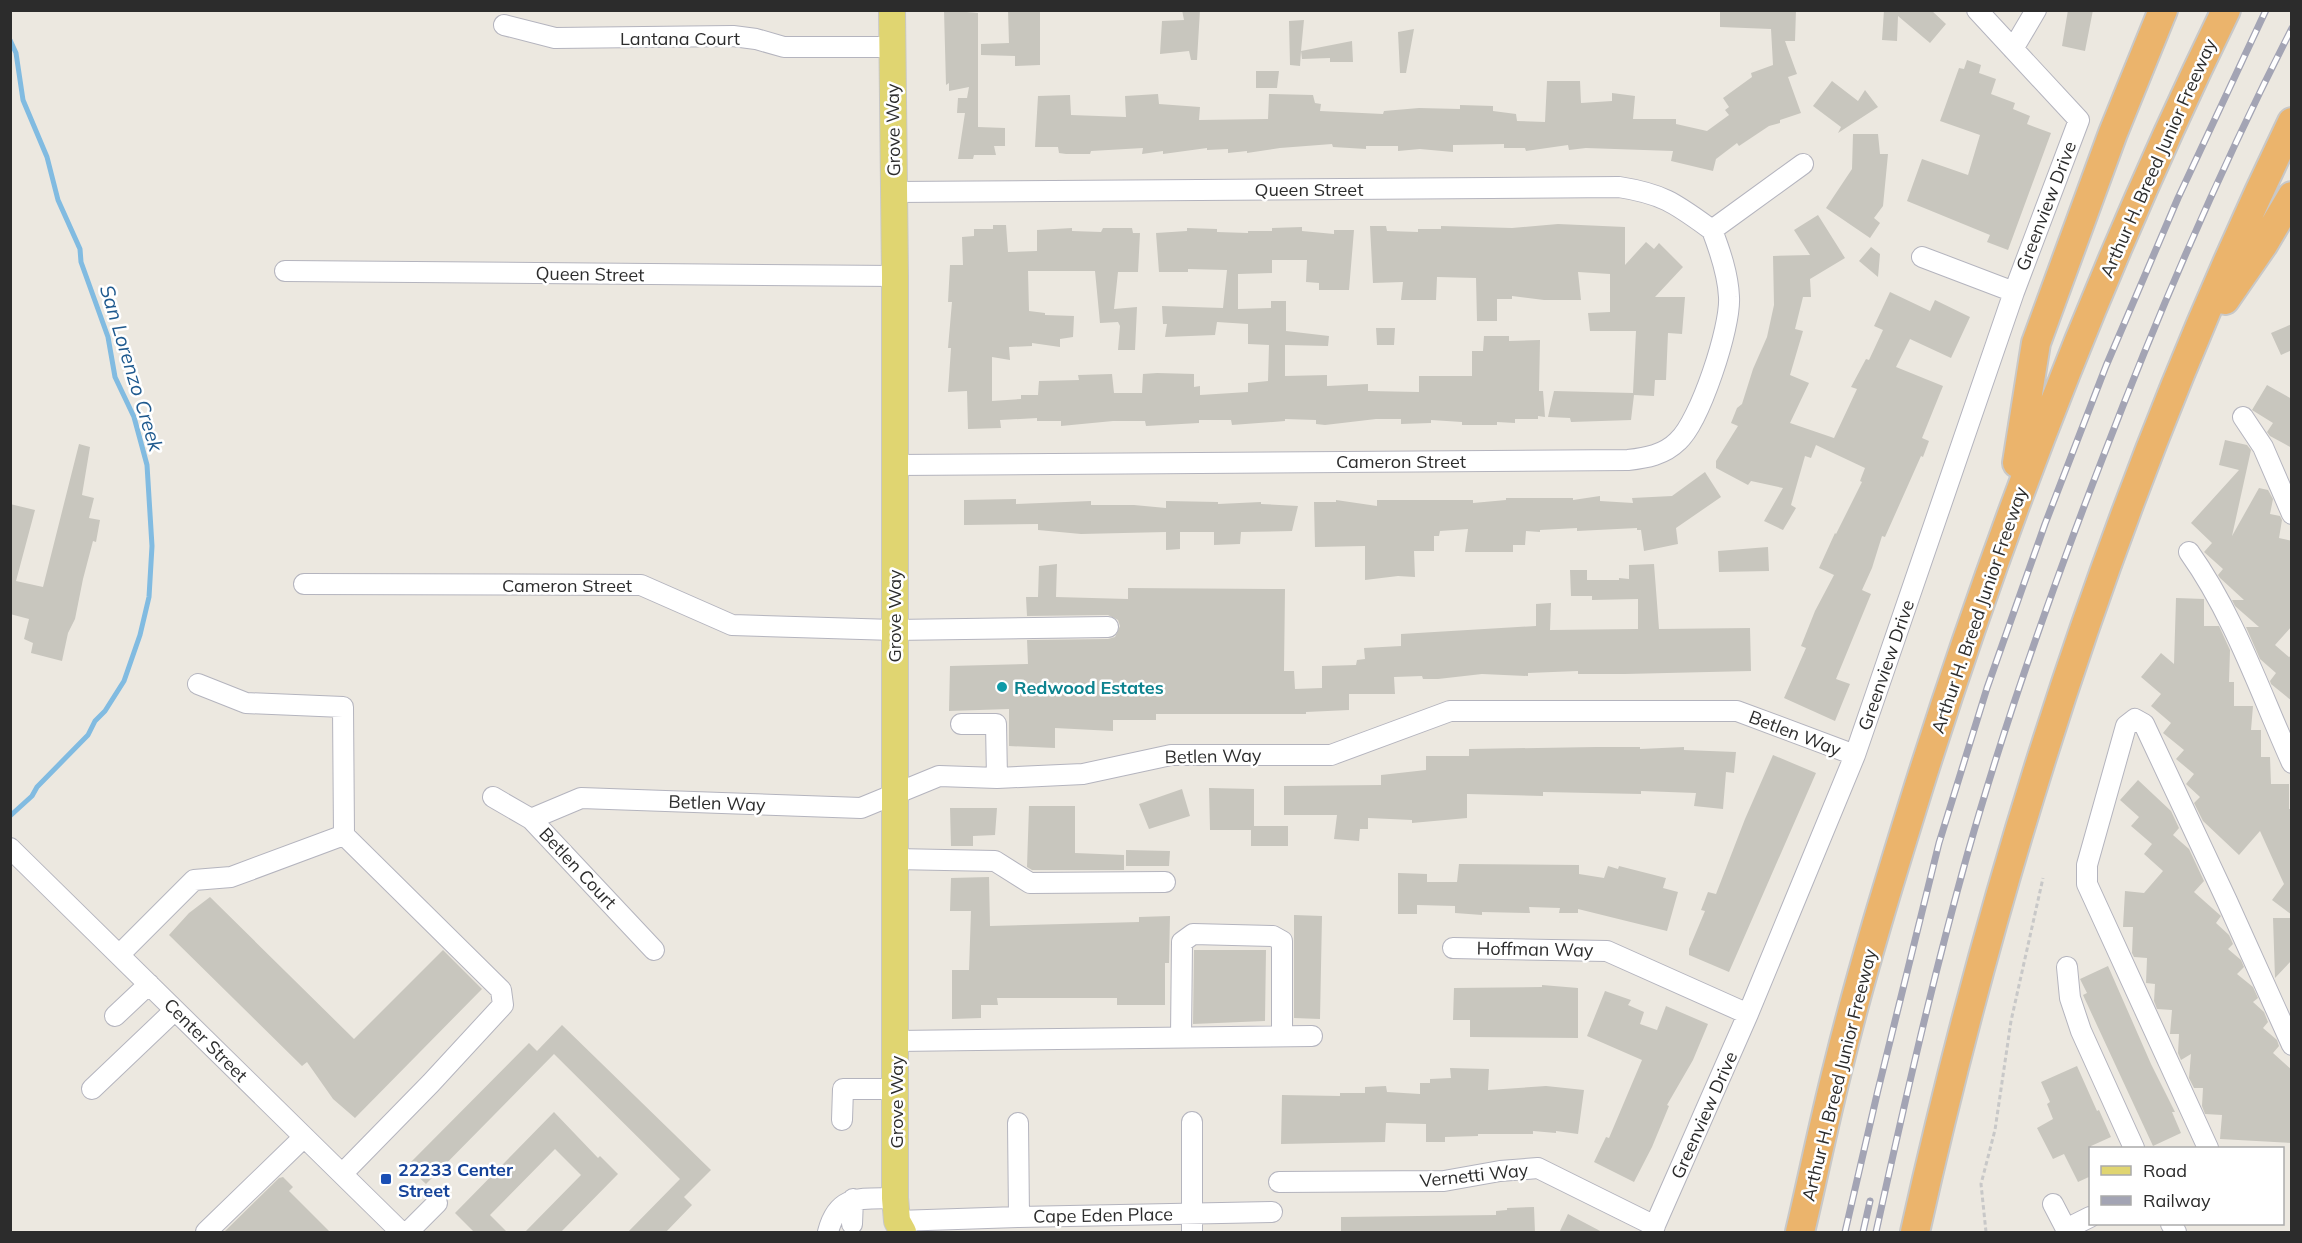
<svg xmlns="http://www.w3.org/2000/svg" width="2302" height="1243" font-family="Mulish,sans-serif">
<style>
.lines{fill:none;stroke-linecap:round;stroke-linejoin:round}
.stream{stroke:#81bbe1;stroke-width:5}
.building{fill:#c8c6be}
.minor-casing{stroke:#b4b4be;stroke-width:22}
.major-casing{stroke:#c8c8c8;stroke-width:28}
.highway-casing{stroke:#c8c8c8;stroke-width:32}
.path{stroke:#c8c8c8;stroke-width:3;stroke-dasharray:4.5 3;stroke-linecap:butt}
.minor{stroke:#fff;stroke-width:20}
.major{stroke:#e0d571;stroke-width:26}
.highway{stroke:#ebb46c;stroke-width:28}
.rail-casing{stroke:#a3a4b4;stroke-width:7}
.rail{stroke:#fff;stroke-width:4.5;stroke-dasharray:14;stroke-linecap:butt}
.culture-dot{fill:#0f9aa8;stroke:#fff;stroke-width:2}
.transit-dot{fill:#1a4fb4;stroke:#fff;stroke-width:2}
.labels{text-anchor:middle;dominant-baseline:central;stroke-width:5;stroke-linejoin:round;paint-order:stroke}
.street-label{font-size:18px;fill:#2c2c2c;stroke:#fff}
.culture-label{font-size:18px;font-weight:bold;fill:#0d838f;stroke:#fff;text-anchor:start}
.transit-label{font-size:18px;font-weight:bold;fill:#164399;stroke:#fff;text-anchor:start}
.water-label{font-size:20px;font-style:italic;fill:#1e598e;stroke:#fff}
</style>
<rect width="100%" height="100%" fill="#ece8e0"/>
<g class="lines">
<!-- stream -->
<path class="stream" d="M10 40 16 53 23 100 47 157 58 200 80 249 81 262 108 337 115 377 134 417 147 465 152 546 149 597 140 635 124 681 105 711 95 721 88 735 37 787 32 796 10 816"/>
</g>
<!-- building -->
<path class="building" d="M944 10 978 13V127L1005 128V146H994L996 155H974L973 159H958L965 113H957L958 98H967L969 87 949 91V83L946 85Z
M1008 10H1040V65L1015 66V56L981 55V44L1009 43Z
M1182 10H1200L1197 60H1191L1189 51 1160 54 1162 21 1184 20Z
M1720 10H1796L1795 41H1785L1797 74 1788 77 1801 113 1780 120V123L1769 126 1739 146 1737 143 1716 159 1713 171 1671 161 1673 151 1586 148 1569 150 1568 145 1526 151 1525 148H1504V144L1453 145V152L1420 149 1398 151V146H1366V149L1333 147 1332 144 1280 148 1247 153V151L1228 153V149L1207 150V148L1163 154V151L1142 154 1143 148 1091 151 1090 154H1066L1059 153 1058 147H1035L1038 96 1070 95 1071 115 1126 117 1125 96 1158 94 1159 104 1200 107 1199 120 1268 119 1269 94 1313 95 1315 103 1321 104 1320 111 1383 114 1384 111 1419 108 1460 109V105L1493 106V111L1516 114 1517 121 1545 122 1547 81H1580L1581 103 1612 101V93L1635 96 1633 119H1676V124L1707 131 1729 115 1725 110 1729 107 1723 98 1752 77 1751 73 1773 65 1771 29 1720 27Z
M1884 10H1931L1946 24 1930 43 1898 16 1897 41 1882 40Z
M2068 10H2093L2085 51 2062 46Z
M1304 20 1301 51 1352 41 1353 62H1330V58L1302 59 1301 51 1300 66 1290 65 1289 21Z
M1414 29 1406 73H1400L1398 32Z
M1967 60 1981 65 1979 73 1996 79 1991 94 2015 103 2013 109 2030 116 2027 124 2051 133 2008 250 1987 242 1990 235 1907 201 1922 159 1968 175 1980 135 1940 121 1959 68 1964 69Z
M1256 71H1279L1277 88H1256Z
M1832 81 1858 101 1865 90 1878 107 1838 133 1841 127 1813 106Z
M1853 134H1878L1880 154H1888L1883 206 1874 218 1880 223 1870 238 1826 208 1852 169Z
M1818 215 1845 258 1810 279 1811 297H1803L1795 329 1803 331 1790 375 1809 383 1790 423 1834 438 1857 389 1851 387 1866 359 1869 360 1883 330 1874 326 1890 292 1930 311 1935 300 1970 317 1951 358 1910 339 1896 367 1943 386 1922 438 1929 441 1923 457 1921 456 1885 537 1882 536 1872 568 1862 590 1871 594 1836 679 1850 684 1835 721 1784 698 1806 648 1801 646 1815 611 1834 575 1819 568 1835 533 1836 534 1862 482 1860 481 1865 468 1816 445 1811 458 1805 456 1791 505 1796 508 1783 530 1764 521 1783 488 1751 481 1748 485 1716 468V461L1738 426 1731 423 1737 408 1742 404 1753 369 1767 337 1774 305 1773 256 1810 255 1794 230Z
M1558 224 1625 227V265L1646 242 1654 249 1659 243 1683 267 1655 297H1685L1682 334 1668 333 1666 380H1655L1654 396 1634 395 1631 420 1571 422 1570 418 1548 417 1554 391 1633 393 1636 331H1590L1588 313 1610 312V274L1578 272 1581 300H1544L1512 296V299H1497V321H1477L1476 278 1437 277 1436 300H1401L1403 282 1373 283 1370 226H1386L1387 231 1418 232V229H1441V226L1512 228Z
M993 225H1006L1008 252 1037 251V230L1072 228V231L1101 232 1103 228H1132L1133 233H1140L1138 272H1118L1114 309 1137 307 1135 350H1118L1120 326 1118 322 1100 323 1095 271H1028L1029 311 1045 313V315L1074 316 1073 337 1060 339V347L1032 343V346L1009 347 1010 360 992 357V401L1021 399V395H1038L1039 381 1079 380 1078 375 1112 374 1114 393H1142L1143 374 1157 373 1194 374V387L1200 386V395L1248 392V383L1268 381 1269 345 1248 344V324L1217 322 1215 335 1165 337 1167 324H1163L1162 306 1223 308 1227 270 1188 269V272H1159L1156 233 1187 231V228L1217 229V232L1248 233V231H1272V228L1302 227V231L1334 234V230H1354L1349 290H1319V283L1306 282 1307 260H1272V273L1238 274V309L1271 308V301H1286V331L1329 336 1328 346 1285 345V376L1327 375V386L1368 384V391L1419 392V376H1472V351H1483L1484 336H1509V341L1540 340 1539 391H1543L1545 417 1538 416V419H1515V423L1497 422V425H1462V422L1431 420V423L1401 424V419H1376L1325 425 1316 424V420L1285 419V421L1232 425 1231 420H1199V423L1146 426 1145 421H1113L1061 426V421H1037V418L1000 420 1001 428 968 429 967 391 948 392 951 348H948L952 302H948L950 265H963L962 237 974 236V229H993Z
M1871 247 1880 254 1878 277 1859 261Z
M2292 324V350L2281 355 2271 333Z
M1376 328H1395L1394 345H1377Z
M2267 385 2292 399V448L2270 436 2267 432 2273 423 2252 410Z
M2225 440 2247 445 2251 450 2232 536 2259 488 2268 490 2273 499 2270 514 2280 516 2282 520 2279 538 2292 541V626L2275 645 2289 657 2292 655V701L2271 684 2270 681 2276 673 2260 659 2246 627H2259L2235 606 2232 600H2244L2220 578 2218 575 2223 569 2204 552 2212 543 2191 523 2239 470 2219 465Z
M79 444 90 447 82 495 94 498 89 518 100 520 96 542 93 541 83 579 75 619 68 633 62 661 31 653 33 643 24 639 29 619 10 614V504L35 510 16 581 43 587Z
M1705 472 1721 497 1676 528 1678 544 1644 551 1641 530H1637V528L1577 531V528L1540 530V532L1526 531 1525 545H1513V552H1465L1468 529 1440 531 1439 536H1434V551H1414L1415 577 1398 576 1365 580V546L1315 547 1314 502H1336V500L1377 506V500H1473V503L1506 500V498H1573V500L1600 496V501L1633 503 1632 498 1672 496Z
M1016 499V504L1091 501V505H1134L1166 508V501L1218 502V504L1261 502V504L1298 506 1292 531 1241 532 1240 544 1214 545V532H1180V549L1166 550V532L1081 534 1038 530V524L964 525V500Z
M1768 547 1769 571 1719 572 1718 551Z
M1057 564 1056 597 1128 599V588L1285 589 1284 671H1294L1295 689 1322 688V666L1356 665 1357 660 1365 659 1364 648 1401 646V634L1536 626V604L1551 603 1550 630 1638 629V599L1592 600V596H1571L1570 570H1587V580H1619V578L1629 579V565L1654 564 1659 629 1750 628 1751 671 1625 674H1578V671L1528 673V676L1482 674 1438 679H1423L1422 676 1394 677 1395 694H1349V710L1306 712V714H1156V720H1113V731L1055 728V748L1009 746V709L949 711 950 666 1028 664 1027 640 1108 639 1115 637 1120 626 1118 620 1108 615 1027 616 1026 597H1038L1039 566Z
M2176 598 2204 599V626H2219L2230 650 2229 682H2234V706H2253L2251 730H2261V757H2270L2271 784H2289V809H2292V915L2272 900 2284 884 2260 831 2239 855 2203 821 2194 803 2200 797 2186 784 2194 774 2176 759 2184 750 2163 733 2171 723 2151 706 2161 694 2141 677 2161 653 2174 664Z
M1596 747H1640V749L1684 747V750L1736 752 1734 773 1726 772 1723 809 1694 806 1696 793 1641 791V794L1543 792V796L1467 794V818L1412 823V820L1368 818V829H1360L1359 841 1334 839 1337 815H1284V786L1381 785V775L1426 770V756H1469V749Z
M1773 755 1816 773 1729 972 1689 955V949L1705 911 1701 910 1708 892 1716 894 1745 819Z
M2138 780 2171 811 2179 828 2173 835 2189 849 2204 881 2194 892 2221 916 2216 923 2229 935 2233 944 2228 949 2241 960 2244 967 2237 974 2253 987 2258 998 2253 1002 2264 1012 2268 1022 2263 1028 2277 1040 2279 1046 2273 1053 2292 1070V1143L2220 1139 2222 1115 2205 1114 2202 1106 2203 1088H2194L2189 1078 2191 1054 2181 1060 2178 1053 2179 1034H2170L2172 1010 2157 1009 2154 1001 2155 984 2146 983 2147 958 2134 957 2132 953 2133 927H2123L2125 891 2144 893 2163 871 2144 854 2152 844 2131 826 2139 817 2120 800Z
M1209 788 1254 789V826H1288V846H1251V830H1210Z
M1182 789 1190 816 1149 829 1139 804Z
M1029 806H1075V853L1124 855V870H1032L1027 867Z
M950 808H997L995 835 973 836V846H951Z
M1126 850 1170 851 1169 866H1126Z
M1459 864 1579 865V874L1604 878 1608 866 1618 869 1619 866 1666 878 1663 888 1678 892 1667 931 1578 909V913H1559L1560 908 1529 907 1530 913 1482 912V915L1455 913V906L1417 905V914H1398V873L1427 874V882H1457Z
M989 877 990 926 1139 922V917L1170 916 1169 963H1165V1005H1117V998H997L998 1005H981V1018L952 1019V970H969L971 911H950L951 878Z
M210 897 354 1039 443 950 482 989 355 1118 333 1099 307 1062 302 1066 169 935 189 913Z
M1294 915 1322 916 1320 1019 1294 1018Z
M2273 918H2292V960L2275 978Z
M1194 950H1266L1265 1021 1193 1024Z
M2108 966 2151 1064 2175 1112H2172L2181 1133 2153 1146 2083 995 2087 993 2080 979Z
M1542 985 1578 988V1038L1470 1037V1020H1453L1454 988 1542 987Z
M1605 991 1631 1000 1628 1005 1644 1012 1640 1024 1657 1030 1666 1006 1708 1024 1693 1060 1667 1105 1669 1106 1652 1147 1634 1182 1594 1162 1606 1137 1609 1138 1642 1060 1587 1036Z
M562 1025 711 1170 684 1197 692 1205 665 1233H627L680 1179 554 1054 426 1184 407 1166 529 1043 537 1051Z
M2077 1066 2097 1111 2099 1110 2111 1137 2091 1146V1176L2078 1182 2064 1154 2053 1159 2037 1128 2053 1119 2047 1104 2050 1102 2041 1082Z
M1450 1068 1489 1069 1488 1090 1546 1086 1584 1090 1578 1134 1556 1131V1133L1533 1131V1134H1478V1136L1445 1137V1142H1426V1124L1386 1123 1385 1142 1281 1144 1282 1095 1340 1096V1093H1365V1087L1386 1086 1387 1092 1420 1094V1083H1430V1079L1451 1078Z
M554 1112 598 1158 600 1156 618 1174 560 1233H524L581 1175 555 1149 490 1215 508 1233H475L455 1213Z
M283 1177 293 1187 289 1191 331 1233H223L279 1178Z
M1534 1207 1535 1233H1341V1217L1496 1215V1211L1507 1210V1208Z
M1568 1214 1604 1233H1559Z"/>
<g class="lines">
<!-- minor casing -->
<g class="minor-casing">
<path id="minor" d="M504 25 555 38 733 36 756 39 784 47H892
M2013 49 2036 10
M894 192 1619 187C1664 194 1676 204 1712 230
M1712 230 1803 164
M1922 257 2014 292
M285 271 895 276
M2243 417 2263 447 2292 514
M895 465 1628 460C1646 458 1664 455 1678 441 1700 421 1731 327 1729 297 1728 274 1720 251 1712 230
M2189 552C2234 615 2260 692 2292 763
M304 584 641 585 732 625 894 630 1108 627
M198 684 246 703 343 707 344 835 501 990 503 1005 431 1083 342 1174
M961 724H996L997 778
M493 797 531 819 654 950
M531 819 581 798 861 808 939 776 997 778 1083 774 1171 755H1331L1450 711H1737L1855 755
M10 848 401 1232
M895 859 995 861 1030 883 1165 882
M1453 948 1607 951 1748 1014
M119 955 194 880 231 877 344 835
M2067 967 2070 998 2081 1031 2134 1148
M115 1016 149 984
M1181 1037 1182 942 1193 934 1273 936 1282 941V1035
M896 1041 1312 1036
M92 1089 175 1010
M842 1120 843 1089H896
M1192 1122V1232
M1018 1123 1019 1217
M2208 1148 2087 884V865L2126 726 2135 719 2144 724 2227 901 2292 1045
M1279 1182 1444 1181 1500 1171 1538 1168 1655 1226
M2053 1204 2066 1229 2090 1217
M897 1221 1019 1217 1272 1212
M852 1224 853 1199
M2171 1224 2176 1232
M206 1232 304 1137
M408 1232 437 1203
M828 1232C838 1193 862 1199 895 1198
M1652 1232 1748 1014 1855 755 2014 292 2079 120 1977 10"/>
</g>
<!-- major casing -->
<g class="major-casing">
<path id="major" d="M892 10 895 276V1198L897 1221 903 1232"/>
</g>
<!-- highway casing -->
<g class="highway-casing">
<path id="highway" d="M2225 300 2263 245 2292 196
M2017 463 2036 343 2113 133 2163 10
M1800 1232C1813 1177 1824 1122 1838 1067 1861 973 1890 879 1919 786 2003 520 2104 261 2226 10
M1915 1232C2000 850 2122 475 2292 122"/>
</g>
<!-- path -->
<path class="path" d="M1986 1232 1981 1184 1995 1130 2011 1021 2043 878"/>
<!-- minor -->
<use href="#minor" class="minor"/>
<!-- major -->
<use href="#major" class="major"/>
<!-- highway -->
<use href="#highway" class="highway"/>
<!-- rail casing -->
<g class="rail-casing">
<path id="rail" d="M1845 1232 1878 1090 1939 843 1987 688 2045 524 2106 366 2178 198 2266 10
M1863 1232 1870 1201
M1876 1232C1904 1105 1933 977 1968 852 2006 718 2053 586 2103 457 2159 311 2221 167 2292 28"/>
</g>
<!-- rail -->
<use href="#rail" class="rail"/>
</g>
<!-- markers -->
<circle class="culture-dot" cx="1002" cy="687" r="6"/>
<rect class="transit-dot" x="380" y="1173" width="12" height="12" rx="3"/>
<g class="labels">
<!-- street labels -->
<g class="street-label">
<text x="680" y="38">Lantana Court</text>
<text transform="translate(893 130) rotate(-91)">Grove Way</text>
<text transform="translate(2158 158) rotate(-66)">Arthur H. Breed Junior Freeway</text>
<text x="1309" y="189">Queen Street</text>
<text transform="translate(2046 206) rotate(-69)">Greenview Drive</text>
<text transform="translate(590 274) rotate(1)">Queen Street</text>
<text x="1401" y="461">Cameron Street</text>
<text x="567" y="585">Cameron Street</text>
<text transform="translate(1979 610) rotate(-71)">Arthur H. Breed Junior Freeway</text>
<text transform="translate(894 616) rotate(-90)">Grove Way</text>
<text transform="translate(1886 665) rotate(-71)">Greenview Drive</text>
<text transform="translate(1795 733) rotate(21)">Betlen Way</text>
<text transform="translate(1213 756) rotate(-1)">Betlen Way</text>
<text transform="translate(717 803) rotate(2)">Betlen Way</text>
<text transform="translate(578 868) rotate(47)">Betlen Court</text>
<text transform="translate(1535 949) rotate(1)">Hoffman Way</text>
<text transform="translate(206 1040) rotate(45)">Center Street</text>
<text transform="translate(1839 1075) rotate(-76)">Arthur H. Breed Junior Freeway</text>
<text transform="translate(896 1102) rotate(-90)">Grove Way</text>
<text transform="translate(1704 1115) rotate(-66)">Greenview Drive</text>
<text transform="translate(1474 1175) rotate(-6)">Vernetti Way</text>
<text transform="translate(1103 1215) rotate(-1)">Cape Eden Place</text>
</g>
<!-- culture labels -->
<g class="culture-label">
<text x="1014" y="687">Redwood Estates</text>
</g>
<!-- transit labels -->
<g class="transit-label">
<text x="398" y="1169">22233 Center<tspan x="398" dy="21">Street</tspan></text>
</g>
<!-- water labels -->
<g class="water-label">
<text transform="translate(132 368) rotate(73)">San Lorenzo Creek</text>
</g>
</g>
<!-- border -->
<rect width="2302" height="1243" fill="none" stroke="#2c2c2c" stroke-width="24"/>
<!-- legend -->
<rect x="2089" y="1147" width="195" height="78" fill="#ffffff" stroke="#ababab" stroke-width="1.5"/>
<rect x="2101" y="1166" width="30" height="9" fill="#e0d571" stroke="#ababab" stroke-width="1.5"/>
<text x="2143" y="1177" font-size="18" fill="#2c2c2c">Road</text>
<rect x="2101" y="1196" width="30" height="9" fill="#a3a4b4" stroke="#ababab" stroke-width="1.5"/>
<text x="2143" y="1207" font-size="18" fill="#2c2c2c">Railway</text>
</svg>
